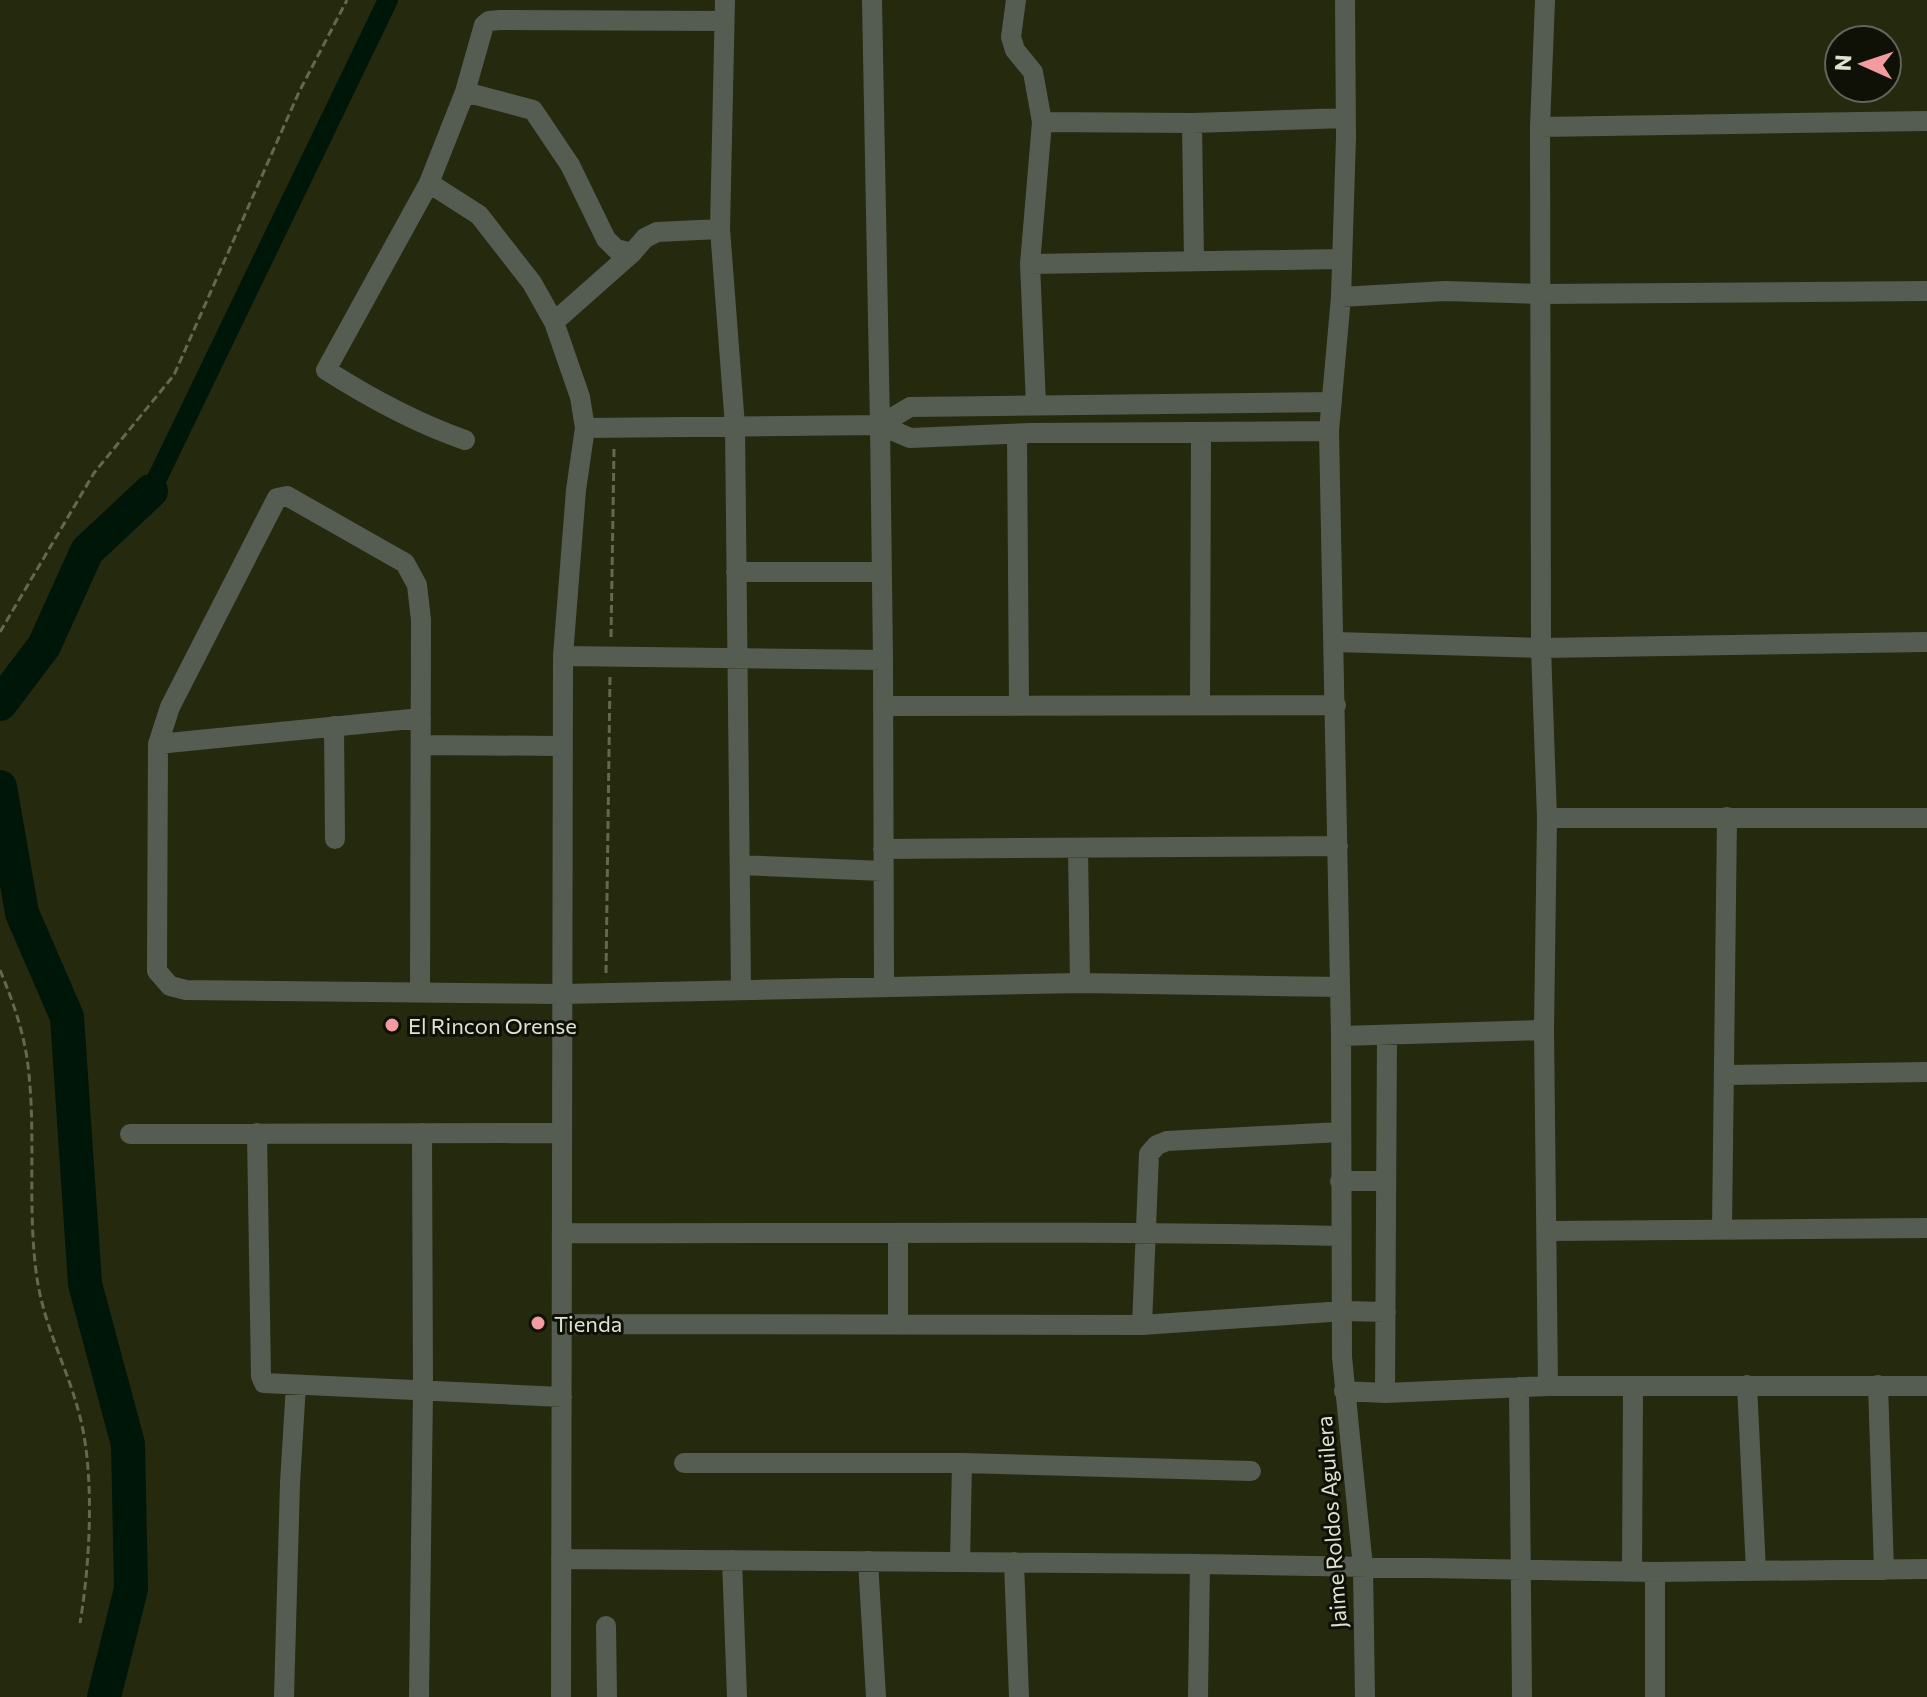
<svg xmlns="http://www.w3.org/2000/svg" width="1927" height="1697" font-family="Commissioner,sans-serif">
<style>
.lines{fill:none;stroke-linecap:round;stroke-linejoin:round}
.canal{stroke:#001609;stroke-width:20}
.river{stroke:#001609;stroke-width:34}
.path{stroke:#646851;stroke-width:3;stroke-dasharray:8 4;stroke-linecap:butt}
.minor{stroke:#555d52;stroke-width:20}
.poi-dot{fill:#f49aa1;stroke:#0f1106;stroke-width:3}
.labels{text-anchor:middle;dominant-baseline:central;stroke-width:6;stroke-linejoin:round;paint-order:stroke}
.poi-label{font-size:22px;fill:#dee2d1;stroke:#0f1106;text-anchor:start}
.street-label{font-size:22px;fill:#dee2d1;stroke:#0f1106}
</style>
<rect width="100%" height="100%" fill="#25290e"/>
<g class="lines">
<!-- canal -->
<path class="canal" d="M151 491 388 0"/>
<!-- river -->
<path class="river" d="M0 704 44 646 87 551 151 491
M0 787 22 913 67 1017 85 1284 128 1444 131 1589 104 1697"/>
<!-- path -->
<path class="path" d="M0 632 94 473 174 375 299 92 347 0
M611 637 614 449
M0 970C12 999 22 1027 27 1058 37 1129 27 1200 36 1271 43 1327 67 1365 80 1417 95 1475 90 1564 80 1623
M606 973 610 677"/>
<!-- minor -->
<path class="minor" d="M725 0 720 229 735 426 741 990
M872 0 880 425
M1016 0 1011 37 1015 50 1033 72 1042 122 1030 264 1036 405
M1345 0 1346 137 1341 297 1329 431 1341 1036 1342 1357 1363 1567 1365 1697
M1545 0 1540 127 1541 648 1547 818 1544 1030 1548 1386
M465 92 533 110 570 165 606 239 616 249 632 253
M1042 122 1192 123 1346 118
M1192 123 1194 261
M1540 127 1927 121
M429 183 479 215 532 283 554 322 580 397 585 428 576 490 563 656 561 1697
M1030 264 1342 259
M1341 297 1445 291 1541 294 1927 291
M554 322 632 253 645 238 657 232 720 229
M585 428 880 425 883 660
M1329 431 1031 433 910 438 880 425 910 407 1332 402
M1017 435 1019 705
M465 440C416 423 370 398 326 370L429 183 465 92 484 25 489 21 500 20 723 21
M736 572H882
M1335 642 1541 648 1927 642
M563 656 883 660 884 987
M1200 705 1201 433
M883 706 1336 705
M334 726 335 839
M158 744 421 718
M421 745 563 746
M1547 818H1927
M1078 848 1080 983
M883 849 1338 846
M740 865 883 871
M420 993 421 620 417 585 405 563 287 496 277 498 170 707 158 744 157 971 170 986 186 990 563 994 1080 983 1340 987
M1341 1036 1544 1030
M1724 1075 1927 1072
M257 1133 261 1376 264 1383 562 1397
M130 1134 562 1133
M1340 1181H1386
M1722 1229 1727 817
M1548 1231 1927 1228
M562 1233C822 1234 1081 1230 1341 1236
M898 1234V1325
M562 1324 1142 1325 1344 1311 1386 1312
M1142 1325 1149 1154 1157 1145 1167 1141 1340 1132
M1747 1385 1756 1571
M1878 1385 1884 1570
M1519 1387 1522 1697
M1344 1391 1385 1393 1548 1386H1927
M1385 1393 1387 1035
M684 1463H962L1251 1471
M561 1559 1200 1564 1655 1572 1927 1569
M732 1560 737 1697
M868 1561 876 1697
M960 1562 962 1463
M1014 1562 1019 1697
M1632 1572 1633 1386
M606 1626 607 1697
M284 1697 290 1483 296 1385
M419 1697 423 1391 422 1133
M1198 1697 1200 1564
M1655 1697V1572"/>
</g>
<!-- markers -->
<g class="poi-dot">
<circle cx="392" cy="1025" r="8"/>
<circle cx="538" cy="1323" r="8"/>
</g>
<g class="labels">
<!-- poi labels -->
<g class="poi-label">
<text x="408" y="1025">El Rincon Orense</text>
<text x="554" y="1323">Tienda</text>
</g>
<!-- street labels -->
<g class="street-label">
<text transform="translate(1331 1522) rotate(-94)">Jaime Roldos Aguilera</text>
</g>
</g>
<!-- north arrow -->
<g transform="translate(1863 64) rotate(273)"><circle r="38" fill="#0f1106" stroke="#626557" stroke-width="2"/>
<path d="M0-6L14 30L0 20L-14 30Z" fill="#f49aa1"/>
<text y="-12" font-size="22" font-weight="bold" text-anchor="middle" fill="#dee2d1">N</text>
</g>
</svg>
